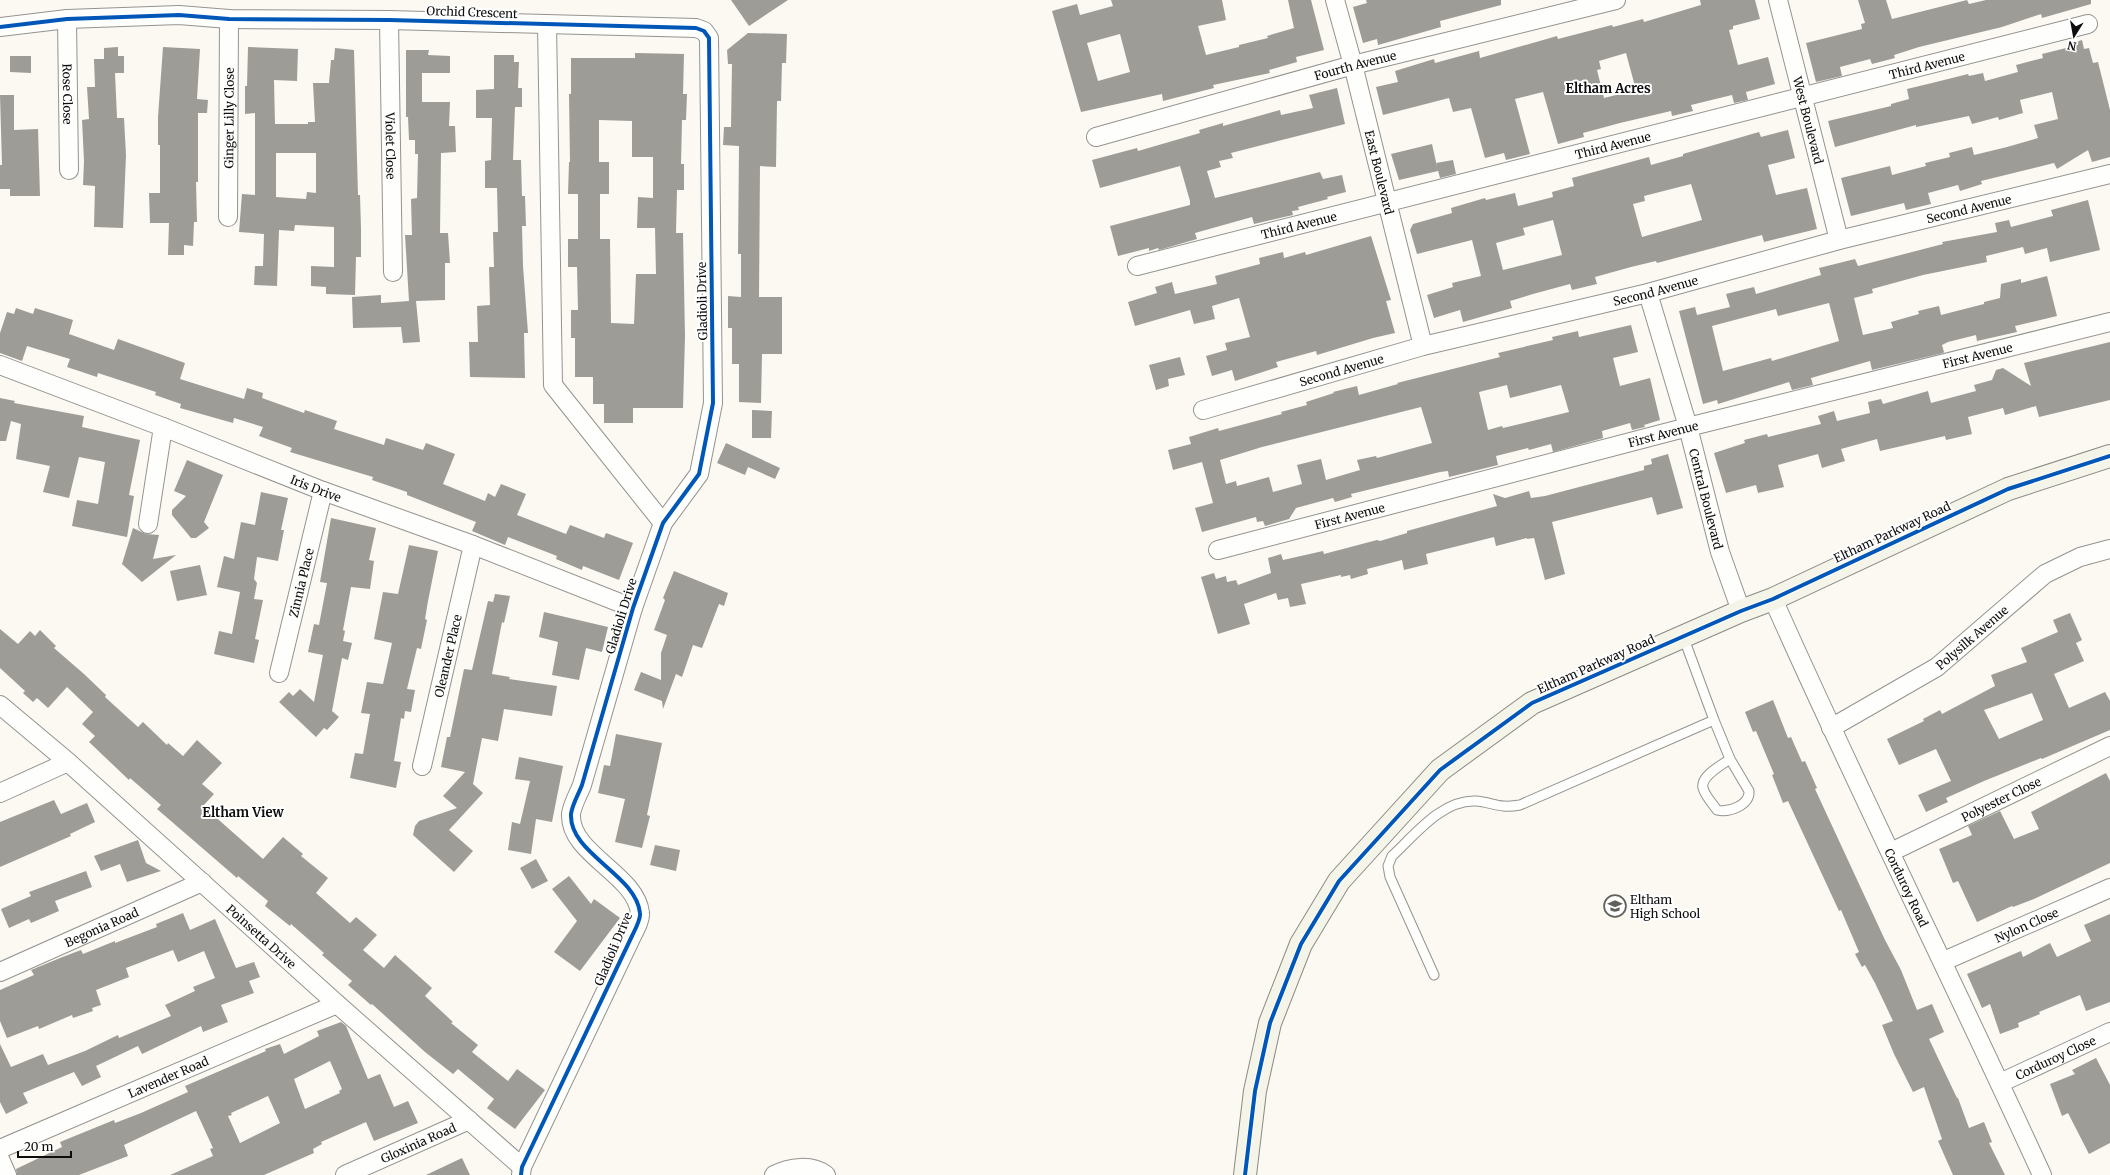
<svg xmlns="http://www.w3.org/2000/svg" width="2110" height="1175" font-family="Merriweather,serif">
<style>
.building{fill:#9e9c97;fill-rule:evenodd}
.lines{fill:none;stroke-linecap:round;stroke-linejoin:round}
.lane-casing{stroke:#949390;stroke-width:11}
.street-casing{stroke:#949390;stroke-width:20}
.secondary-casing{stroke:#8b8a86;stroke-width:24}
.lane{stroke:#fefefd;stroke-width:9}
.street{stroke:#fefefd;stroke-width:18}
.secondary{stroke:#f5f4e8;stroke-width:22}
.cycleway-casing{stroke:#fff;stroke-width:6}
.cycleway{stroke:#0057b8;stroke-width:4}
.labels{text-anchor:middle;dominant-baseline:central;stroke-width:4;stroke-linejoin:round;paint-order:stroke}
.street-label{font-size:12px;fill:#0d0d0d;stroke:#fff}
.poi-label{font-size:12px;fill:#0d0d0d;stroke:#fff;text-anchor:start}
.neighbourhood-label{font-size:13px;font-weight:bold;fill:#0d0d0d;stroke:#fff}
</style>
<rect width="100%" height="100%" fill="#fbf9f1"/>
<!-- building -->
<path class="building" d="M731 0H788L749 26Z
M1111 0H1222L1226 20 1198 26 1206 55 1239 47V45L1268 38 1267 36 1294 28 1288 0H1311L1324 50 1296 57 1297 62 1269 70 1270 73 1213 85 1214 88 1163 101 1162 94 1081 112 1052 11 1077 4 1080 15 1113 6ZM1120 34 1130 72 1098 81 1087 43Z
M1366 0H1501V5L1440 21 1441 27 1378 45 1377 39 1363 43 1353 7 1367 3Z
M1700 0H1755L1760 19 1733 26V29L1729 30 1738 65 1768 57 1775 84 1746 92 1748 100 1734 103 1732 95 1691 105 1693 111 1672 116 1671 111 1620 123 1583 133 1584 137 1558 144 1543 92 1515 99 1530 154 1506 160 1504 153 1485 158 1471 108 1453 112 1449 98 1383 115 1376 87 1398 82 1395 71 1434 59 1435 63 1479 51 1480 58 1557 36 1558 39 1612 25 1613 27 1643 19 1644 22 1701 5ZM1626 53 1636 90 1604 98 1597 70 1601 69 1599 61Z
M1858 0H1886L1892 19 1967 0 1969 4 1986 0H2091V4L2042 18 2041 14 2002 27 1919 47 1894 55 1895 58 1872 64 1870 59 1840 67 1842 76 1816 82 1806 43 1862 29 1861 24 1865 23Z
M748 33 787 34 786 63H782L781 101H777L776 167 760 166 759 297H782V354H762L761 403 739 402V364H732V328H728V296L741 297V254H738L739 146 723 145 724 127H731L732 64H728L727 50Z
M2082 40 2084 49 2089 48 2093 63 2098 62 2110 110V157L2092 162 2088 150 2057 169 2054 163 1981 181 1982 184 1960 191 1958 185 1928 193 1931 204 1906 210 1904 203 1851 216 1841 178 1890 166 1892 175 1926 166 1925 163 1950 157 1949 153 1972 147 1974 155 2007 147 2038 138 2034 125 2058 119 2052 92 2020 100 2023 113 1999 120 1998 117 1972 124 1969 116 1916 127V125L1835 147 1828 121 1891 106V104L1909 99 1907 89 1932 83 1968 74 1969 76 1983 73 1985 81 2018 72 2016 65 2043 58 2042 54 2070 47 2069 44Z
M118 47V56H124V73H115L117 118H124L126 155 123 228 94 227 95 186 83 185 84 161 82 120 89 119 87 87H95L94 59H104V48Z
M163 47 200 49 197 99 208 100 207 113H198V182H196L197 222H194L193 246 184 245V255H168L169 223H150L149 193H160V145H158V117Z
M248 47 298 49 297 81 274 80 275 124H308V122H315L313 83H329L331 60H334L335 48 354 50 358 195H360L361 229V257H356L355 295 326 294V287L311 286V266L334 267V227L295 225 294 231 279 230 277 286 254 285 255 266H263L264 234 239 232 242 194 255 195V113L245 114V86H247ZM276 153H316V193L307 192 306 199 276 197Z
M406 50H429L428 55 450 56V73H422V102H450L449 126H455L456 152 441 153 440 233H448L450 263H445V300L416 301 420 342 403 343 401 327 353 328 352 297 381 295V303L409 301 405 235H412L411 199 417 198 418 154H415V140H409L408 117H406Z
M635 53 684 54 683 94H687L686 120H682L681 164H684V190H677L676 233H683L685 336 683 408H633V423H604V404H593V377H575V338H571V310H578L577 267H568V239H578V194H568L569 162H570L569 94H571V58H635ZM599 120 632 121V157H653V198L638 197 637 228H655L656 274H636L634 324 611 323 610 239H600V194H609V162H599Z
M494 55H514V62H519L518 88H522V107H515L513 160H521L522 196H525L526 226H522L523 266 528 333H524L525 378 470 377 469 342H478L477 306 490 305 489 267H494L493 232H498L497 188H485V161L491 160 492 118H476V90L494 89Z
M10 56H31V73L10 72Z
M1337 88 1345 124 1231 153 1233 158 1219 161 1221 167 1207 171 1215 198 1320 172 1323 179 1342 175 1346 192 1327 197 1328 199 1298 207 1299 210 1292 211 1293 215 1254 224 1252 217 1195 233 1197 239 1159 250 1158 248 1149 251V248L1118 256 1110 226 1190 205V201L1180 166 1100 188 1092 160 1137 148 1138 151 1200 133 1199 130 1223 123V126L1280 110 1281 115 1313 108 1309 95Z
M0 95H14V130L38 129 40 196H10V189H0V165H2Z
M1788 130 1795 158 1768 165 1776 195 1807 188 1817 229 1764 242 1762 235 1657 263 1656 261 1631 267 1595 277 1597 284 1572 290 1570 284 1533 294 1510 301 1512 308 1463 322 1460 310 1434 318 1427 295 1453 287 1452 283 1481 276 1472 240 1417 254 1410 230 1413 224 1452 213 1451 208 1485 198 1486 200 1515 193 1518 206 1553 197 1552 192 1574 186 1572 178 1649 157 1651 165 1683 156V154L1759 132 1761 137ZM1691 184 1702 220 1642 237 1633 204 1645 201 1644 196ZM1553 220 1562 255 1503 270 1496 243 1525 235 1523 228Z
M1432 144 1438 171 1399 180 1391 154Z
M1453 160 1456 174 1440 178 1436 163Z
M2088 200 2100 250 2050 262 2047 248 2025 254 2023 247 1986 256 1987 262 1923 275 1872 289 1873 293 1854 298 1863 335 1893 328 1891 322 1919 314 1918 311 1939 306 1941 315 1984 304V302L2000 298 2001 284 2021 279V283L2047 276 2057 316 2015 326 2017 332 1977 341 1976 335 1948 342 1942 345 1944 352 1943 353 1872 370 1870 361 1811 378 1813 385 1792 390 1789 382 1718 404 1717 400 1703 404 1679 311 1695 307 1697 315 1730 307 1726 294 1754 287 1756 294 1821 275 1819 268 1855 259 1858 266 1943 244 1942 242 1997 232 1995 223 2009 220 2011 227 2053 216 2051 210ZM1829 303 1839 341 1772 361 1771 358 1723 371 1712 326 1776 309 1778 316Z
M1371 236 1391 300 1386 301 1395 333 1373 338 1317 355 1316 351 1276 362 1278 367 1235 381 1232 370 1212 376 1206 356 1227 350 1225 343 1250 337 1239 298 1212 306 1215 319 1194 324 1190 310 1135 326 1128 302 1157 293 1155 287 1172 282 1175 294 1217 284 1215 276 1260 264 1259 258 1283 252 1284 258 1305 252 1306 255Z
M16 308 33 314 35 308 73 320 69 334 114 350 118 339 185 363 180 379 244 399 247 388 263 393 262 398 304 413 305 410 337 421 334 429 384 445 386 438 423 450 426 443 455 454 443 484 485 501 488 493 495 497 501 484 526 494 517 515 566 534 570 525 604 538 606 533 633 543 619 580 583 566 582 570 556 559 557 556 508 537 505 545 472 531 476 522 407 495V492L372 480 373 477 290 452 292 448 259 436 263 427 234 418 233 423 180 408 181 404 155 395 156 392 98 373 97 377 67 367 70 359 27 346 22 361 0 353V333L7 312 14 314Z
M1631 325 1638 352 1613 358 1620 386 1650 378 1660 420 1644 425 1645 427 1632 430 1630 423 1602 431 1603 438 1553 452 1551 444 1529 450 1528 448 1496 456 1498 465 1449 477 1448 471 1440 472 1351 494 1352 497 1335 502 1333 498 1296 508 1289 519 1265 526 1263 521 1257 522 1256 517 1202 532 1195 508 1213 503 1202 462 1173 470 1168 450 1191 444 1189 437 1218 428 1219 431 1282 414 1281 412 1307 405 1306 402 1334 393 1333 392 1357 386 1359 395 1398 384 1397 383 1500 357 1498 353 1553 340 1552 337 1578 331 1579 337ZM1507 385 1510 398 1561 385 1569 412 1503 428 1502 426 1488 430 1479 392ZM1421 407 1432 443 1377 458 1376 456 1357 460 1360 470 1326 480 1321 459 1297 465 1302 484 1273 492 1269 477 1237 486 1236 481 1226 484 1220 460 1262 447Z
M2110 342V400L2039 417 2036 406 2005 415 2003 408 1968 417 1972 434 1946 440 1945 436 1880 451 1877 439 1841 449 1845 461 1822 468 1818 454 1778 465 1784 487 1758 493 1756 485 1726 493 1714 453 1745 443 1744 440 1767 434 1768 437 1821 424 1818 416 1834 411 1837 421 1870 413 1868 402 1881 399 1883 404 1928 391 1931 403 1976 391 1974 385 1992 380 1996 370 2003 368 2031 386 2024 363Z
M1180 357 1185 375 1168 379 1169 386 1156 390 1149 365Z
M0 398 15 401 14 403 84 416 82 427 140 440 129 495 134 496 127 537 72 526 77 500 98 504 105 462 79 457 69 498 43 492 50 466 16 459 21 424 11 421 6 441H0Z
M752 410 772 411 771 438H752Z
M726 443 780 468 775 479 748 467 745 475 717 463Z
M1668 454 1683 508 1657 515 1652 497 1552 522 1565 574 1545 580 1534 538 1527 539V538L1496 546 1494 537 1426 554 1428 564 1404 570 1402 560 1367 569 1368 574 1351 579 1350 575 1341 577V575L1301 584 1306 604 1290 607 1288 598 1278 600 1276 593 1244 604 1250 624 1218 634 1201 577 1214 573 1216 579 1226 576 1227 582 1236 580 1238 585 1271 573 1268 558 1281 554 1283 560 1323 551 1324 554 1377 540 1380 541 1407 533V531L1497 506 1493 494 1505 498 1529 491 1531 498 1545 496 1644 470V466L1652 464 1651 459Z
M187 460 223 475 204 522 209 528 196 538H191L172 515V510L186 496 174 491Z
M261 492 288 498 281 530H284L278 561 257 557 254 579 257 583 254 599 263 600 255 639 259 640 254 663 214 654 219 631 232 634 240 592 217 587 224 556 234 559 241 522 255 525Z
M331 518 376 528 369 560 374 561 370 589 351 587 343 630 345 631 343 641 352 643 348 660 342 658 332 711 339 717 327 730 324 728 316 737 279 702 289 692 293 696 300 689 314 702 323 655 308 652 314 624 319 625 327 583 320 582Z
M133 528 146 534 159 535 153 559 176 555 142 582 122 564Z
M409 545 438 551 428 601 425 619 427 620 421 649 417 648 407 689 415 690 411 712 405 711 404 719 401 718 394 761 401 762 396 788 350 778 355 753 363 754 370 714 361 713 367 682 383 684 392 643 374 639 383 592 398 594Z
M200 565 207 595 177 601 170 571Z
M674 571 728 593 724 606 719 604 702 648 693 645 682 677 676 674 663 709 662 701 634 690 641 672 661 680V653L667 635 654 630 665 600 663 598Z
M495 594 510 596 504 623 502 622 492 674 510 677 509 679 557 686 552 716 504 709 498 741 482 738 473 784 483 793 449 830 473 851 454 872 413 835 415 826 419 821 457 808 443 796 465 772 441 767 447 737H450L464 669 472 670 488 601 493 602Z
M544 612 608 627 602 652 586 648 579 680 552 675 558 642 539 637Z
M2070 613 2082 640 2076 643 2084 661 2054 674 2069 708 2105 692 2110 701V730L2042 759 2041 758 1984 781 1946 798 1948 802 1926 812 1918 795 1951 781 1936 749 1899 765 1887 739 1924 721 1923 719 1940 710 1942 714 1995 686 1991 675 2027 662 2021 648 2058 632 2053 620ZM2032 693 2043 720 1999 739 1984 710Z
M0 629 18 644 30 631 35 636 40 630 56 646 54 648 84 674 106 695 105 697 138 727 143 722 167 745 168 743 183 756 197 740 222 763 202 784 214 794 203 806 263 859 283 837 303 854 301 856 328 878 316 893 350 923 356 917 377 935 363 950 384 968 395 955 432 988 425 996 453 1022 451 1023 478 1045 472 1052 508 1081 517 1069 545 1090 515 1129 487 1108 494 1099 458 1069 453 1074 425 1052 372 1004 371 1005 348 985 352 981 322 955 324 953 291 924 290 926 265 906 268 901 238 876 237 878 157 809 161 805 130 778 129 780 89 742 95 736 82 724 93 712 67 687 48 708 37 698 33 702 23 693 25 691 0 668Z
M1773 700 1788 738 1791 737 1802 762 1805 761 1817 788 1815 789 1885 940 1901 970 1917 1010 1932 1004 1944 1032 1929 1039 1957 1098H1958L1969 1128 1984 1122 1992 1142 1989 1143 2005 1175H1953L1938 1141 1942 1139 1924 1087 1913 1092 1894 1054 1882 1025 1893 1021 1875 983 1865 965 1862 967 1855 954 1859 952 1841 910 1839 911 1788 801 1783 803 1772 775 1774 774 1756 731 1753 732 1745 712Z
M616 734 662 743 647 815 650 816 642 848 615 842 625 799 598 793 604 765 610 766Z
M519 757 563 766 552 822 536 819 531 854 508 850 512 822 520 824 530 781 515 779Z
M2106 773 2110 781V863L2034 899 2013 907 2012 906 1977 922 1958 881 1953 883 1939 849 1972 835 1968 826 2000 811 2014 839 2039 829 2031 812Z
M54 800 61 814 87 803 95 822 70 834 71 836 0 867V822Z
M138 840 146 863 161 871 127 882 120 864 101 871 94 856Z
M655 845 680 850 676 871 650 865Z
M536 859 548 881 532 889 520 868Z
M86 871 92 887 55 901 59 911 31 923 29 919 9 928 1 909 31 896 29 892Z
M569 876 591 904 594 899 620 918 580 971 554 952 577 921 552 889Z
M183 913 190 930 215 919 236 968 254 962 260 977 249 981 254 993 221 1005 228 1022 203 1032 201 1026 142 1054 138 1046 96 1066 101 1077 82 1086 74 1072 23 1093 28 1103 6 1114 0 1102V1044L11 1067 43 1054 48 1065 85 1051 118 1035 119 1038 171 1016 165 1005 195 991 193 987 215 978 204 951 178 962 173 950 126 968 129 977 96 990 101 1005 92 1008 93 1011 73 1018 72 1015 39 1029 38 1026 7 1038 0 1021V990L34 975 31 970 60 958 81 950 83 954 115 941V943L157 927 156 924Z
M2110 914V1002L2086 1011 2080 995 2039 1012 2040 1014 2018 1023 2019 1027 2000 1034 1990 1004 1982 1008 1967 974 2021 951 2023 957 2050 943 2057 957 2091 941 2084 925Z
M341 1022 346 1026 368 1079 380 1074 394 1107 408 1101 418 1123 374 1141 366 1122 321 1142 322 1144 313 1149 314 1153 264 1175H170L213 1156 210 1149 213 1148 196 1111 124 1145 128 1156 79 1175H17L16 1169 62 1147 60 1142 114 1120 115 1123 141 1113 188 1092 185 1086 266 1051 265 1049 280 1044 284 1054 319 1036 317 1031ZM330 1061 342 1089 339 1091 340 1093 305 1109 294 1079ZM268 1096 280 1123 240 1143 228 1116 232 1115 231 1113Z
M2096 1058 2110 1085V1143L2089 1154 2068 1113 2062 1116 2050 1084 2075 1074 2072 1070Z
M462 1158 470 1175H426Z"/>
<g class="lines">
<!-- lane casing -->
<g class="lane-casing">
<path id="lane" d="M1714 720 1730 759 1749 791C1750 805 1729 813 1717 810 1713 804 1705 796 1703 788 1700 776 1722 765 1730 759
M1434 975 1390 877 1388 866 1392 856C1414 836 1441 800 1475 801 1493 802 1498 809 1520 805L1714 720 1683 636"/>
</g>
<!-- street casing -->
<g class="street-casing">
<g id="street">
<path id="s1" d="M1335 0 1353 65 1423 346"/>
<path id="s2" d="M1778 0 1839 240"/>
<path id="s3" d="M67 19 69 170"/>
<path id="s4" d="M389 20 393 272"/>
<path d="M547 24 553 385 663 523"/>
<path d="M0 27 67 19 179 15 229 19 389 20 696 28 704 31 709 38 713 403 699 474 663 523 633 608 582 785C579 793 572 805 571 814 569 854 636 874 640 913 641 919 635 930 632 936L522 1167 521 1175"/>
<path id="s5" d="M1096 137 1353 65 1616 0"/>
<path id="s6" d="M228 217 229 19"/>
<path id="s7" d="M1137 266 2088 24"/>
<path id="s8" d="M1648 293 1688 427 1720 552 1741 611"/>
<path id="s9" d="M0 365 163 427 323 491 473 545 633 608"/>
<path id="s10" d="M1203 410 1423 346 1648 293 1839 240 2110 174"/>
<path d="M148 524 163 427"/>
<path id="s11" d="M1218 550 1688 427 2110 322"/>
<path id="s12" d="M1773 599C1859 793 1954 982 2042 1175"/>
<path id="s13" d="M279 673 323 491"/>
<path id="s14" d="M0 705 68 762 337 1004 522 1167"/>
<path id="s15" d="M1831 728 1937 667 2045 574 2080 557 2110 549"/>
<path id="s16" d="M422 766 473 545"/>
<path d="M0 793 68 762"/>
<path id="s17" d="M1891 852 2110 746"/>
<path id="s18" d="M1944 961 2110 888"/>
<path id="s19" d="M0 972 202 882"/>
<path id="s20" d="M2000 1083 2110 1032"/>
<path id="s21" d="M0 1149 337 1004"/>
<path d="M0 1159 7 1175"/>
<path id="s22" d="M345 1175 469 1120"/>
<path d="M774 1175C790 1167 811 1164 826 1175"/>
</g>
</g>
<!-- secondary casing -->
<g class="secondary-casing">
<path id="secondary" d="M1245 1175 1255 1091 1270 1023 1301 944 1339 881 1440 770 1532 703 1741 611 1773 599 2008 489 2110 456"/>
</g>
<!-- lane -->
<use href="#lane" class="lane"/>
<!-- street -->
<use href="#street" class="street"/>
<!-- secondary -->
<use href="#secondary" class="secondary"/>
<!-- cycleway casing -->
<g class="cycleway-casing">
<path id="cycleway" d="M0 27 67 19 179 15 229 19 389 20 696 28 704 31 709 38 713 403 699 474 663 523 633 608 582 785C579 793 572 805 571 814 569 854 636 874 640 913 641 919 635 930 632 936L522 1167 521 1175
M1245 1175 1255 1091 1270 1023 1301 944 1339 881 1440 770 1532 703 1741 611 1773 599 2008 489 2110 456"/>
</g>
<!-- cycleway -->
<use href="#cycleway" class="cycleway"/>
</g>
<!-- icons -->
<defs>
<g id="school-ring" transform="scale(1.15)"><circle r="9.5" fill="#fff" stroke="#60605d" stroke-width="1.5"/><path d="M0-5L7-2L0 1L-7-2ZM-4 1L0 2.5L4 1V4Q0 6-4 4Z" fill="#60605d"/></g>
</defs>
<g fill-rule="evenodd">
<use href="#school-ring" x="1615" y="906"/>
</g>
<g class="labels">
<!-- street labels -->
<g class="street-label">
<text transform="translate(472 12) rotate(2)">Orchid Crescent</text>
<text stroke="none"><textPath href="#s5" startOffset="269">Fourth Avenue</textPath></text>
<text stroke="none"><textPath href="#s7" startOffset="815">Third Avenue</textPath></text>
<text stroke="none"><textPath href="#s3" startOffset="75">Rose Close</textPath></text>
<text stroke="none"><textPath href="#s6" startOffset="99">Ginger Lilly Close</textPath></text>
<text stroke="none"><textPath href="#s2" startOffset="124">West Boulevard</textPath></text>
<text stroke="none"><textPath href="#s7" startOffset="491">Third Avenue</textPath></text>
<text stroke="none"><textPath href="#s4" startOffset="126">Violet Close</textPath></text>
<text stroke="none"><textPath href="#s1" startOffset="178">East Boulevard</textPath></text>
<text stroke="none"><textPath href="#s10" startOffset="792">Second Avenue</textPath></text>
<text stroke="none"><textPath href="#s7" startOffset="167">Third Avenue</textPath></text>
<text stroke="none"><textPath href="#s10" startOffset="468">Second Avenue</textPath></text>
<text transform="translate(702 301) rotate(-91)">Gladioli Drive</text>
<text stroke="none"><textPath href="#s11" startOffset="784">First Avenue</textPath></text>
<text stroke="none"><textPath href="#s10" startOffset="144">Second Avenue</textPath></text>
<text stroke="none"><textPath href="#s11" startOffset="460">First Avenue</textPath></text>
<text stroke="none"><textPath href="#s9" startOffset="339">Iris Drive</textPath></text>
<text stroke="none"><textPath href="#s8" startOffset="214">Central Boulevard</textPath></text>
<text stroke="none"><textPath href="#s11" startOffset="136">First Avenue</textPath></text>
<text transform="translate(1892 532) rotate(-25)">Eltham Parkway Road</text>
<text stroke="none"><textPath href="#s13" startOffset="93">Zinnia Place</textPath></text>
<text transform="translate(621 616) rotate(-73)">Gladioli Drive</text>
<text stroke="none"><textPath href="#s15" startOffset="168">Polysilk Avenue</textPath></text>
<text stroke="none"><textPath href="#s16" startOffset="113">Oleander Place</textPath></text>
<text transform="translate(1596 664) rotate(-24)">Eltham Parkway Road</text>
<text stroke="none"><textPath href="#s17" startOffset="122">Polyester Close</textPath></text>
<text stroke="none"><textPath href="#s12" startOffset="318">Corduroy Road</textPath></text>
<text stroke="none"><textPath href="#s18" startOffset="90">Nylon Close</textPath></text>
<text stroke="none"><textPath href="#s19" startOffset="111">Begonia Road</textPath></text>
<text stroke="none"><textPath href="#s14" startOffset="349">Poinsetta Drive</textPath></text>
<text transform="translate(613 949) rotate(-67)">Gladioli Drive</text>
<text stroke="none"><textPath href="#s20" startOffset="61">Corduroy Close</textPath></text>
<text stroke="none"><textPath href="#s21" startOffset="183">Lavender Road</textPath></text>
<text stroke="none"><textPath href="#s22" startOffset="80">Gloxinia Road</textPath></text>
</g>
<!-- poi labels -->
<g class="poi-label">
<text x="1630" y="899">Eltham<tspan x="1630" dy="14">High School</tspan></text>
</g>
<!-- neighbourhood labels -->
<g class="neighbourhood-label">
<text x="1608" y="88">Eltham Acres</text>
<text x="243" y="812">Eltham View</text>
</g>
</g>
<!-- north arrow -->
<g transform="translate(2074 36) rotate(191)" stroke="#ffffff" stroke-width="3" paint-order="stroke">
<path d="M0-3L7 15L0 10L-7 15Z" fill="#0d0d0d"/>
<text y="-6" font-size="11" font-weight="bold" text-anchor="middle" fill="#0d0d0d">N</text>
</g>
<!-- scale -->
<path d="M18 1151v6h53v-6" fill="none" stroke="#0d0d0d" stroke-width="2"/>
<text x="24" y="1151" font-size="12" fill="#0d0d0d" stroke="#ffffff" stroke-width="3" paint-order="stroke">20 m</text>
</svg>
